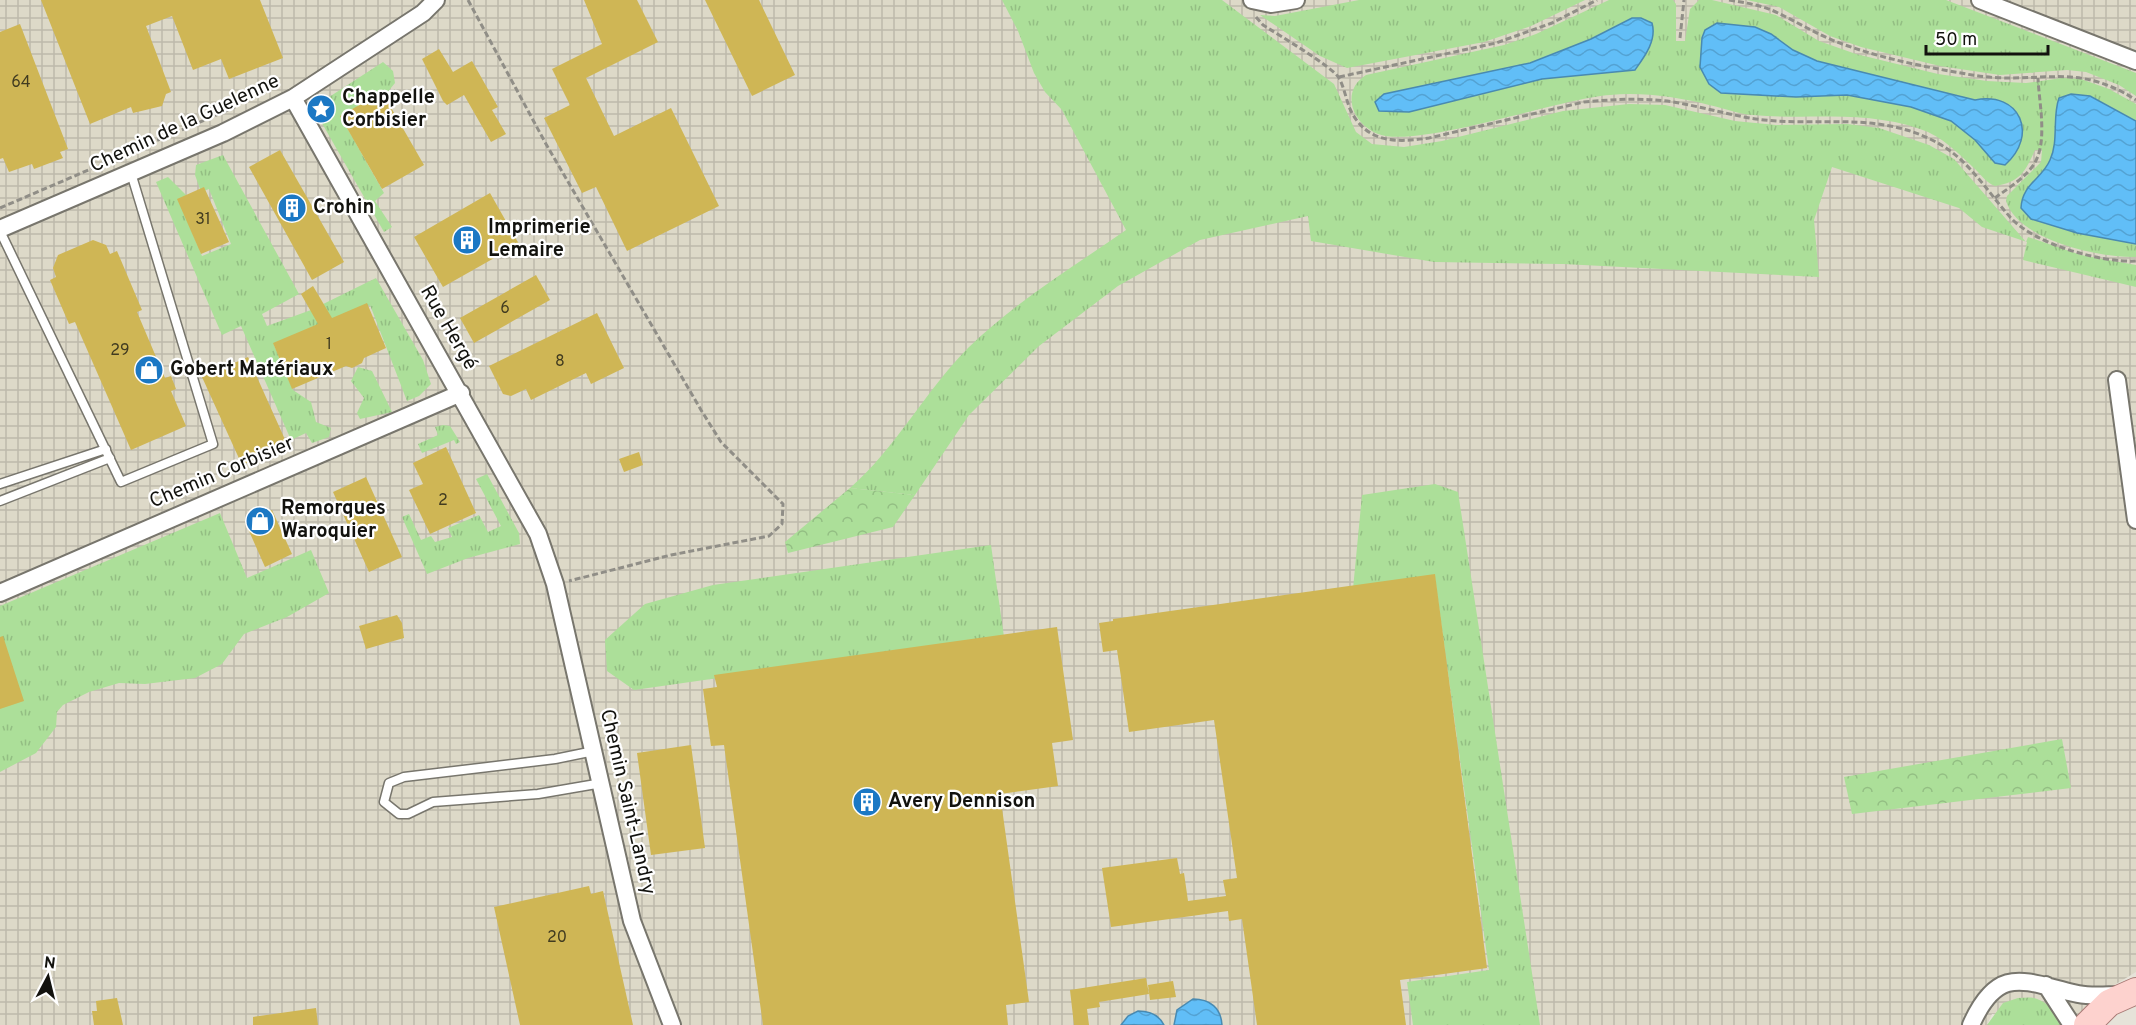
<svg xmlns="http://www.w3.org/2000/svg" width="2136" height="1025" font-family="Overpass,sans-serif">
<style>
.industrial{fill:url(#industrial-grid)}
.grass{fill:url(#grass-tufts)}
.forest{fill:url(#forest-crowns)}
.water{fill:url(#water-waves);stroke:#498ab1;stroke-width:1.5}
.building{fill:#cfb655}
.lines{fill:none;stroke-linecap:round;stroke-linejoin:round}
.service-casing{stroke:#78766d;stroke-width:11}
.minor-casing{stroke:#78766d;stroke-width:20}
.primary-casing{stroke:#a97b76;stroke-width:28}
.path{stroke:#908e87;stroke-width:3;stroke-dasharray:6 3;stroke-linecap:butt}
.service{stroke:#fff;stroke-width:8}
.minor{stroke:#fff;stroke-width:16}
.primary{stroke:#fdd2ce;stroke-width:26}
.labels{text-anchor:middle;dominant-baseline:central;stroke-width:4.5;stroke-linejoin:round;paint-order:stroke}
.number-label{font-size:16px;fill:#413b20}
.poi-label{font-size:20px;font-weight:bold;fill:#12120e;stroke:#fff;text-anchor:start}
.street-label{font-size:20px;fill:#12120e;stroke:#fff}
</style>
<defs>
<pattern id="industrial-grid" width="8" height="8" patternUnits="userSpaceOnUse" patternTransform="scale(1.5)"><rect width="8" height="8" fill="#ddd9c8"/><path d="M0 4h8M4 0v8" fill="none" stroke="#bdb9ab"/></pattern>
<pattern id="grass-tufts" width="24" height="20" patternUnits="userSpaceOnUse" patternTransform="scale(1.5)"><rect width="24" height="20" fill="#acdf99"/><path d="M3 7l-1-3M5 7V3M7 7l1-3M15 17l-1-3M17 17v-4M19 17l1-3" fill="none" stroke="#93be83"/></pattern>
<pattern id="forest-crowns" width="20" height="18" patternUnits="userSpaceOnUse" patternTransform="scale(1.5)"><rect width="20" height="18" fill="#acdf99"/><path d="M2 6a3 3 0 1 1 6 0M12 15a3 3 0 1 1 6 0" fill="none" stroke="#93be83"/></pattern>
<pattern id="water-waves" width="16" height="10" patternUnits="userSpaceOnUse" patternTransform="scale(1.5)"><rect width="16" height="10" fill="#61bef7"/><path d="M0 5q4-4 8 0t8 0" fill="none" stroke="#53a2d3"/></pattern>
</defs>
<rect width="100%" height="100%" fill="#e6e3d9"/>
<!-- industrial -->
<path class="industrial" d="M0 0H2136V972L2111 987 2076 1025H2061V1020L1992 1014 1987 1025H0Z"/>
<!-- grass -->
<path class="grass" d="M1002 0H1222L1334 84 1356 132 1372 144 1404 147 1442 141 1563 111 1629 104 1665 105 1735 121 1776 125 1847 124 1879 128 1929 145 1954 159 2026 242 2028 237 2081 255 2136 265V287L2023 260 2027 242 1982 227 1959 208 1832 167 1814 220 1819 277 1563 264 1434 262 1311 241 1308 216 1200 240 1118 286 1039 346 969 415 915 495 850 488C896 448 925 391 968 348 1015 302 1073 267 1126 230L1062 110 1045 92 1034 73 1018 31Z
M1359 0H1585L1531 26 1484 42 1347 68 1320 56 1260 15 1275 16Z
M1609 0H1673L1676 4V41H1685L1690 9 1699 0H1712L1776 15 1819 41 1856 54 1938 74 1987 81 2026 83 2062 78 2081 79 2109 89 2136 104V257C2099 258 2018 240 2006 201L2007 196 2041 162 2042 150H2035C2025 172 2020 182 1995 186 1987 183 1981 175 1975 169 1958 153 1942 136 1920 129 1865 110 1809 120 1753 115 1738 114 1724 108 1709 105 1678 97 1642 92 1610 95 1557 99 1418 149 1378 134 1352 124 1340 91 1366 75L1504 45 1536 34Z
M1747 0H1946L2136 73V96L2119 85 2086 72 2067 70 2000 75 1940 66 1861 47 1830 36 1779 7Z
M383 62 393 71 395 83 386 94 342 119 384 193 375 201 392 227 384 232 319 118 326 99Z
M223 155 299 294 262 314 267 326 311 310 376 278 423 360 431 384 419 396 407 401 370 305 274 345 293 390 311 402 316 422 331 428 329 437 312 443 306 433 291 440 241 326 222 335 156 182 168 177 188 197 179 201 202 256 231 244 209 189 201 192 195 175 196 165Z
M358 367 372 371 392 412 360 419 357 413 364 398 351 381Z
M443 425 450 426 460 442 456 444 454 440 422 453 418 444 438 435 435 427Z
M487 474 519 533 520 544 468 558 427 574 402 517 409 514 421 540 431 536 435 542 452 537 448 528 479 515 488 532 501 526 476 479Z
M1435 484 1458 492 1540 1025H1413L1407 982 1489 970 1435 578 1353 589 1362 495Z
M220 513 247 578 311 550 329 593 287 617 244 634 222 664 195 678 145 684 119 683 89 692 63 705 57 712 56 727 36 753 0 772V606Z
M991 545 1004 637 634 690 607 671 605 640 645 604 713 585Z
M2018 998C2023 998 2029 997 2034 998 2044 1000 2061 1014 2061 1025H1987L2003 1003Z"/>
<!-- forest -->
<path class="forest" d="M850 488 915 495 893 527 788 553 785 542Z
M2062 739 2071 788 1852 814 1844 777Z"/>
<!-- water -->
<path class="water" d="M1632 18H1641L1652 23C1657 40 1645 56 1635 70L1542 79 1409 112 1379 111 1375 102 1384 94 1530 63 1591 39Z
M1717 23 1755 27 1771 34 1793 50 1817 61 1975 100C2020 91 2039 135 2005 165L1995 163 1975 140 1951 121 1911 107 1847 95 1796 97 1721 93 1709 84 1700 67 1702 38 1705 30Z
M2071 94 2090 96 2136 121V244L2077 233 2031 219 2021 208C2022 184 2042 179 2050 160 2059 141 2052 117 2059 98Z
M1193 999C1210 999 1221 1008 1222 1025H1174L1177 1010Z
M1138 1011C1150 1011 1159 1015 1164 1025H1121L1128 1016Z"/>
<!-- building -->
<path class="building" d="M41 0H260L283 58 229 79 221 59 193 70 172 16 146 26 171 92 166 94 162 106 133 113 131 107 90 124Z
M584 0H637L658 42 586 78 614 136 671 108 719 206 627 251 596 187 582 193 544 118 570 105 552 69 602 44Z
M705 0H759L795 75 752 96Z
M20 24 68 149 60 152 63 158 34 169 32 164 9 172 3 158 0 159V32Z
M439 49 453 72 472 61 498 107 492 110 506 134 491 142 464 95 447 105 443 101 422 59Z
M382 92 424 165 382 189 340 116Z
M280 150 344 262 312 280 249 167Z
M204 187 229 242 201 254 177 199Z
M490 193 519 244 443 287 414 237Z
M93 240 106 245 110 254 117 251 142 310 137 312 165 378 171 376 176 389 171 391 186 426 131 450 75 322 69 324 50 280 56 277 53 268 58 255Z
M536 275 550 300 474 343 460 318Z
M313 286 332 318 367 303 386 348 364 358 362 363 352 368 346 366 292 389 273 343 318 324 301 294Z
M597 313 624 368 591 384 586 373 531 400 526 389 511 396 503 394 489 366Z
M248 357 287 444 242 465 202 377Z
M446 447 476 513 430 534 409 490 423 484 413 463Z
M639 452 643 465 624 472 619 459Z
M366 477 402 557 369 572 333 492Z
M272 510 292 554 265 567 245 522Z
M1435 574 1487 968 1400 980 1406 1025H1257L1242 919 1229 921 1228 911 1111 927 1102 868 1177 858 1180 874 1184 873 1188 901 1226 896 1223 880 1237 878 1214 720 1129 732 1117 650 1103 652 1099 623 1113 621V619Z
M397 615 402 623 404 638 366 649 359 626Z
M1057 627 1073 740 1052 743 1058 786 1000 794 1029 1002 1006 1005 1008 1025H763L724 745 711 746 703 689 717 687 714 675Z
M3 636 24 701 0 709V637Z
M691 745 705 848 651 855 637 753Z
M589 886 591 894 603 891 633 1025H520L494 907Z
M1146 978 1149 994 1099 1002 1100 1007 1087 1009 1089 1025H1074L1070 990Z
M1173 981 1176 997 1150 1000 1148 985Z
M117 998 123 1025H94L92 1011H97L96 1001Z
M316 1008 318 1025H253V1017Z"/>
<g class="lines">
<!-- service casing -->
<g class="service-casing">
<path id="service" d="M0 231 121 482 213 444 131 173
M0 484 106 449
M0 501 110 458
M594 751 555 759 404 777 389 783 384 802 399 814H408L433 802 538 794 602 783"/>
</g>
<!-- minor casing -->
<g class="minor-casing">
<path id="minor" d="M1252 0 1271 4 1296 0
M1980 0 2136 61
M293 98 538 534 555 584 632 921 672 1025
M0 229 223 133 293 98 423 13 436 0
M2117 380 2136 520
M0 593 461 393
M2046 985 2072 1025
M1971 1025C1999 962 2026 983 2078 994 2092 997 2107 995 2120 995"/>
</g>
<!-- primary casing -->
<g class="primary-casing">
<path id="primary" d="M2087 1025 2109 1003 2136 991"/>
</g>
<!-- path -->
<path class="path" d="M468 0 546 144 701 410 721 442 783 504 782 524 769 536 671 555 569 581
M1729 0C1746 3 1762 5 1778 13 1801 24 1823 38 1848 46 1888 60 1931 68 1972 75 2038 86 2074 60 2136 100
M1256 17 1263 25C1277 34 1333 67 1339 78 1344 87 1346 99 1350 109 1366 143 1395 143 1429 138L1584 102C1618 99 1651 97 1684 104 1711 109 1737 117 1764 120 1822 126 1878 112 1934 141 1968 158 1986 190 2010 217 2034 244 2101 263 2136 261
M1680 38 1684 0
M1339 77 1496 43 1552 23 1597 0
M1995 198C2007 189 2022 180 2032 167 2049 145 2039 104 2038 78
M0 208 235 107"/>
<!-- service -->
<use href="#service" class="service"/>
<!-- minor -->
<use href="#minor" class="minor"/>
<!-- primary -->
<use href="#primary" class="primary"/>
</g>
<!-- icons -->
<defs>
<g id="sight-disc" transform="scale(1.5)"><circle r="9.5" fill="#1b78c4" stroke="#fff"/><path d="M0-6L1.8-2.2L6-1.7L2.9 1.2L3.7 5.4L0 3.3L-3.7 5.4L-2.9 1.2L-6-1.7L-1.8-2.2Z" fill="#fff"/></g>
<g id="building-disc" transform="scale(1.5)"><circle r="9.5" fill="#1b78c4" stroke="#fff"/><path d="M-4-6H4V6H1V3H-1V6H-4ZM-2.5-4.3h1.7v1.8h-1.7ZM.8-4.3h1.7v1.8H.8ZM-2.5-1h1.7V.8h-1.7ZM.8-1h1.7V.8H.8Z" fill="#fff"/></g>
<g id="shop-disc" transform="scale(1.5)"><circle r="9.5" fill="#1b78c4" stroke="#fff"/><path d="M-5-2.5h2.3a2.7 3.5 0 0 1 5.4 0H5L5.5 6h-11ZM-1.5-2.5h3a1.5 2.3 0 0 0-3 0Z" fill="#fff"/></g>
</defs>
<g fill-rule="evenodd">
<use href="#sight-disc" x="321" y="109"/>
<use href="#building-disc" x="292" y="208"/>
<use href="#building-disc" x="467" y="240"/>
<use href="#shop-disc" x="149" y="370"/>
<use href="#shop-disc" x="260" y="521"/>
<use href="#building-disc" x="867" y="802"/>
</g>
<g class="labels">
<!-- number labels -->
<g class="number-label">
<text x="21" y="83">64</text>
<text x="203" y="220">31</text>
<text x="505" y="309">6</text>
<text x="329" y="345">1</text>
<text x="120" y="351">29</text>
<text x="560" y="362">8</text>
<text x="443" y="501">2</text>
<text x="557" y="938">20</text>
</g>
<!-- poi labels -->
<g class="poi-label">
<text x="342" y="98">Chappelle<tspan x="342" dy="23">Corbisier</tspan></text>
<text x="313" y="208">Crohin</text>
<text x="488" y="228">Imprimerie<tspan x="488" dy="23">Lemaire</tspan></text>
<text x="170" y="370">Gobert Matériaux</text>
<text x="281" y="509">Remorques<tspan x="281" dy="23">Waroquier</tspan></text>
<text x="888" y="802">Avery Dennison</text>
</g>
<!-- street labels -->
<g class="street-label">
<text transform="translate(185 124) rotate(-25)">Chemin de la Guelenne</text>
<text transform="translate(448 328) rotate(60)">Rue Hergé</text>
<text transform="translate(222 473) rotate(-23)">Chemin Corbisier</text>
<text transform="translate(627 802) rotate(77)">Chemin Saint-Landry</text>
</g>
</g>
<!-- north arrow -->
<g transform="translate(48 977) rotate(7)" stroke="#ffffff" stroke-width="4.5" paint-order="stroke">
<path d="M0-4.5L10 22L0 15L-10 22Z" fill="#12120e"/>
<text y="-9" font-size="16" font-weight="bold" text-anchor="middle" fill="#12120e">N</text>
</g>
<!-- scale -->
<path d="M1926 45v9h122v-9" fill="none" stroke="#12120e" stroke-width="3"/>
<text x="1935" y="45" font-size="18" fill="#12120e" stroke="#ffffff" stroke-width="4.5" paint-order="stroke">50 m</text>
</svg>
